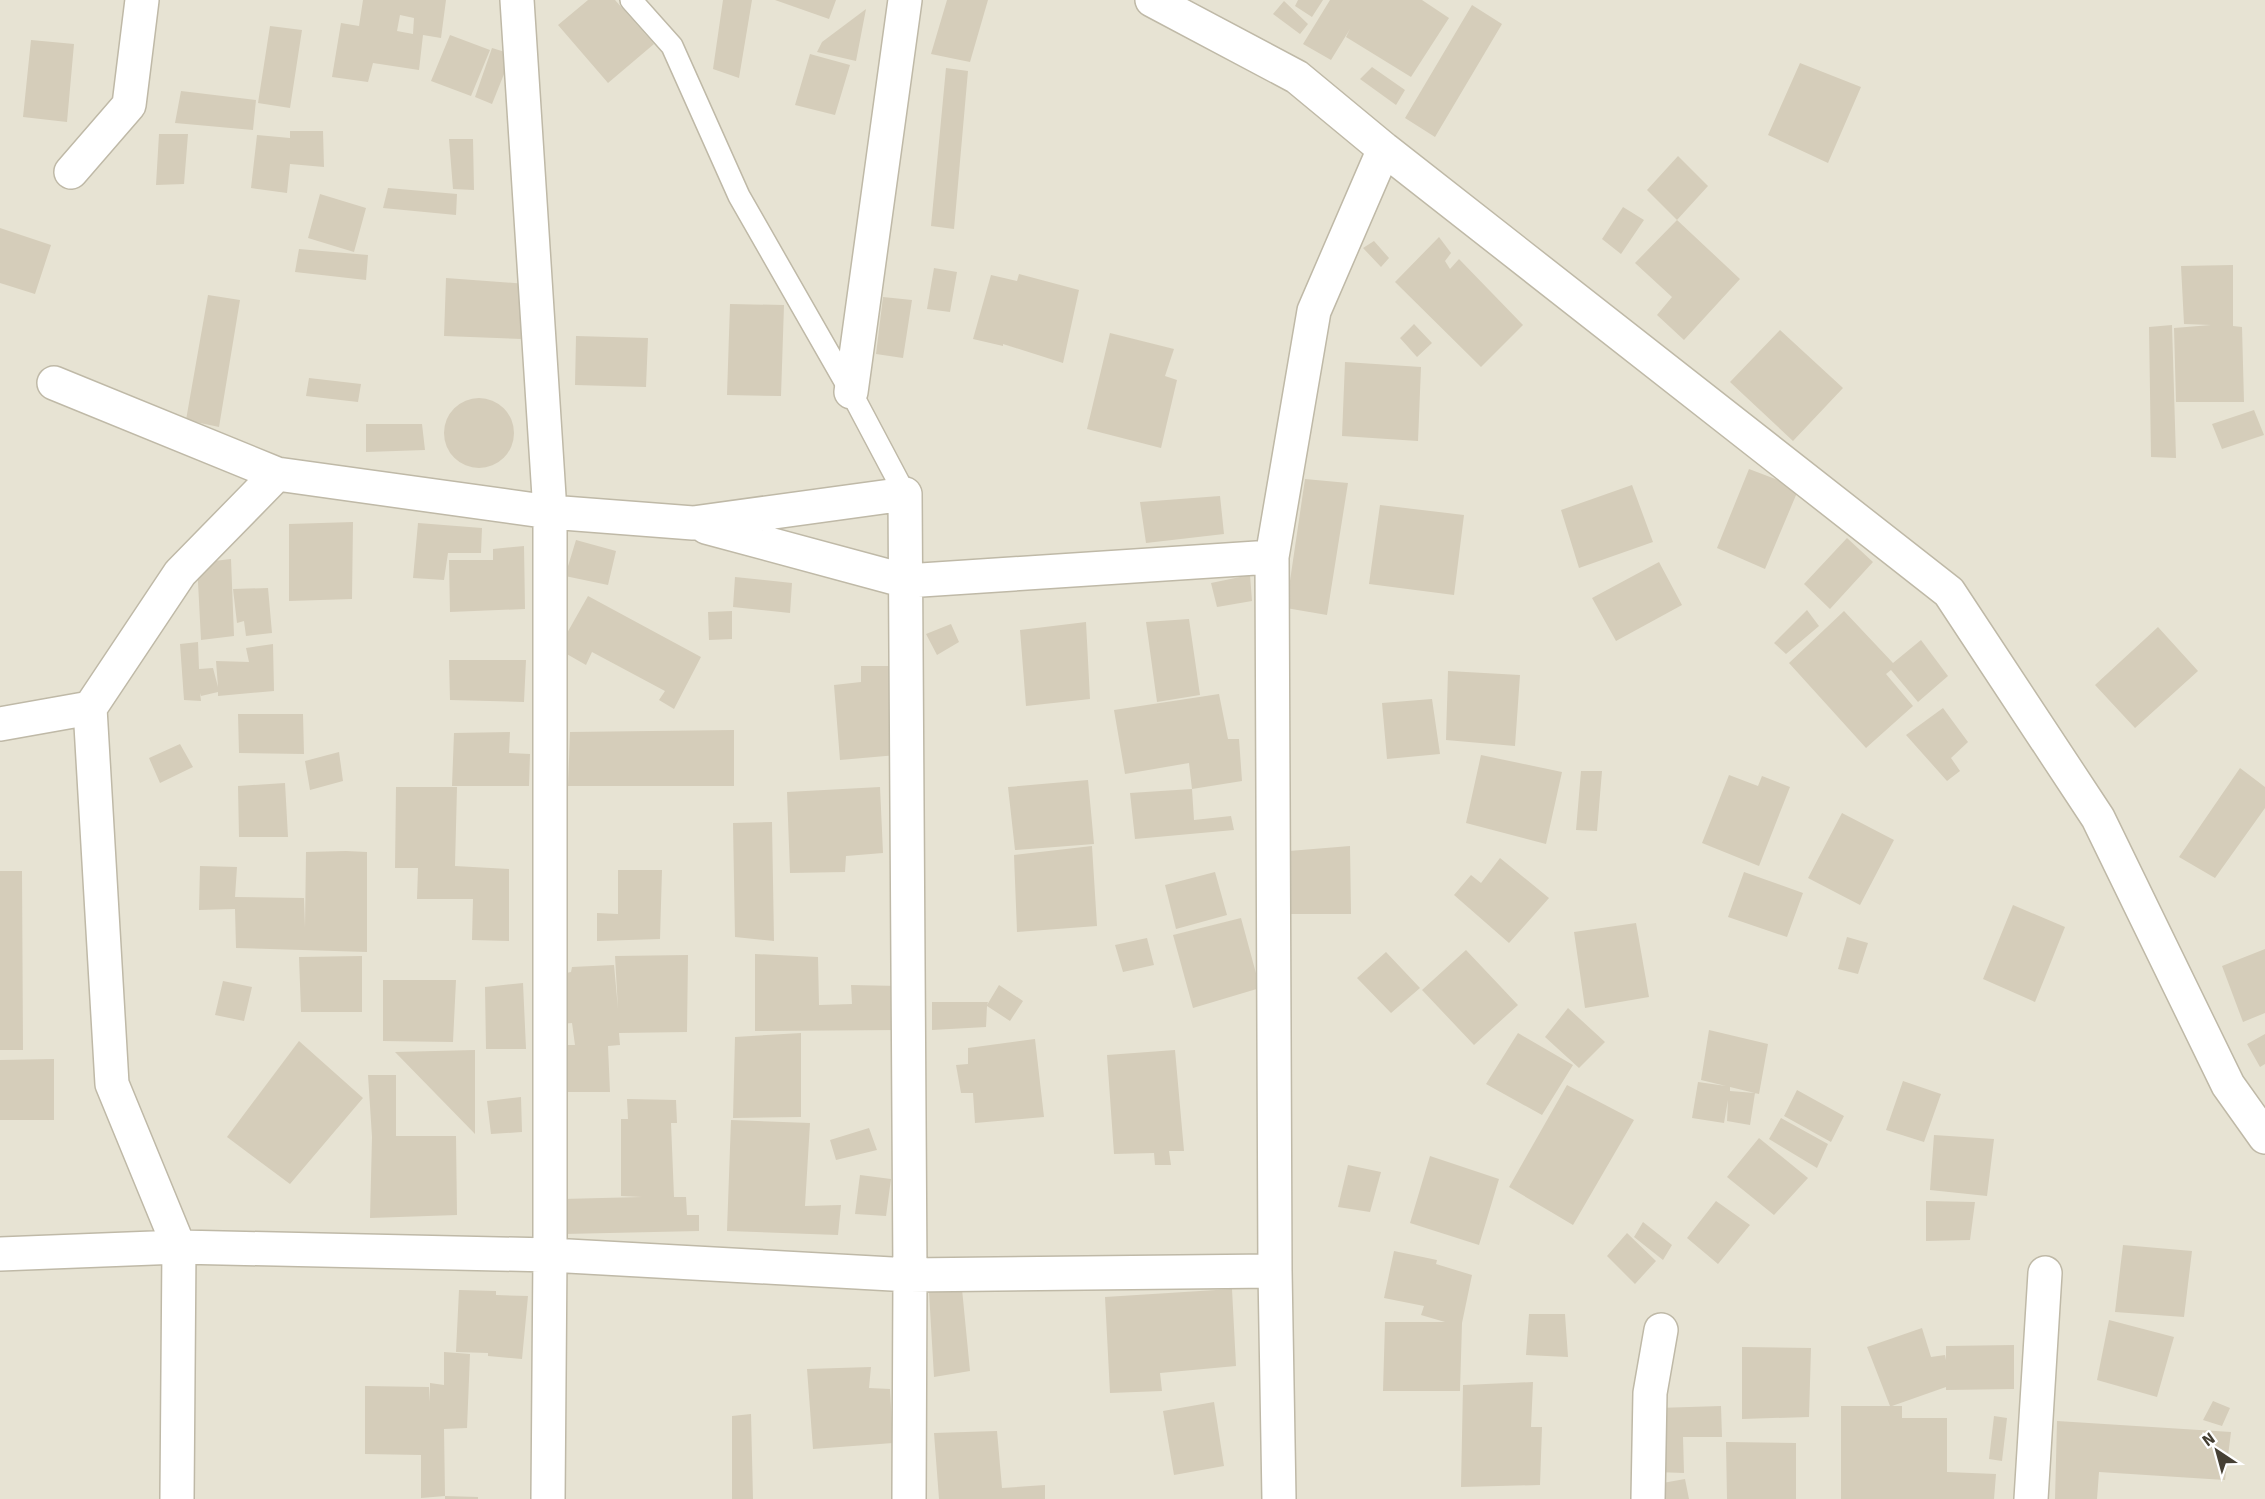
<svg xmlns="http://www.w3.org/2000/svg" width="2265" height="1499" font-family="Signika,sans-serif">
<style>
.residential{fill:#e7e3d3}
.building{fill:#d5cdba;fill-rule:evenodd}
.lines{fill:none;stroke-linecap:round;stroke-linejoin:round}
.service-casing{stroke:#bfb9a7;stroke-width:24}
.minor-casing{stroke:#bfb9a7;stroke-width:36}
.service{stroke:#fff;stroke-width:21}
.minor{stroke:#fff;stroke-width:33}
</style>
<rect width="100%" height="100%" fill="#f3f0e5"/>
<!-- residential -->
<path class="residential" d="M0 0H2265V1499H0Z"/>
<!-- building -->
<path class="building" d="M363 0H446L441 38 423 35 419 70 373 63 368 82 332 77 341 23 359 26ZM400 15 414 18 413 34 397 31Z
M588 0H615L654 44 608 83 558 25Z
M723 0H752L739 78 713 69Z
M775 0H836L829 19Z
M947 0H988L970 62 931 54Z
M1298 0H1323L1312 17 1295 6Z
M1330 0H1422L1449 18 1411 77 1346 37 1350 29 1331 60 1303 44Z
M1284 1 1308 24 1300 34 1273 14Z
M1472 5 1502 24 1435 137 1405 118Z
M866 9 856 61 817 52 822 42Z
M270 26 302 30 290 108 258 103Z
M450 35 490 50 471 96 431 81Z
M31 40 74 44 67 122 23 117Z
M492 48 512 54 492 104 475 97Z
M810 54 850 65 835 115 795 105Z
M1800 63 1861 87 1828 163 1768 135Z
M1372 67 1405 90 1396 105 1360 79Z
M946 68 968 71 954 229 931 226Z
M181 91 256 100 253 130 175 123Z
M290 131H323L324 167 290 164 287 193 251 188 257 135 290 138Z
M159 134H188L184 184 156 185Z
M449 139H473L474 190 453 189Z
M1678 156 1708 186 1677 220 1740 279 1684 340 1657 315 1672 297 1635 263 1677 220 1647 190Z
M388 188 457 194 456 215 383 208Z
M320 194 366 208 354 252 308 238Z
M1623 207 1644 220 1621 254 1602 239Z
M0 228 51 245 35 294 0 283Z
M1439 237 1451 253 1445 261 1450 269 1459 259 1523 325 1481 367 1395 282Z
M1374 241 1389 258 1381 267 1363 248Z
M299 249 368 255 366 280 295 272Z
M2233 265V326L2242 327 2244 402H2176L2174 328 2211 325 2184 324 2181 266Z
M934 268 957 272 950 312 927 309Z
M1019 274 1079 290 1063 363 1003 344V346L973 339 991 275 1017 281Z
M446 278 527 284 522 339 444 336Z
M208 295 240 300 219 427 186 420Z
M883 297 912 300 903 358 876 354Z
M730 304 784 305 781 396 727 395Z
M1414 324 1432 343 1417 357 1400 338Z
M2172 325 2176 458 2151 457 2149 327Z
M1780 330 1843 388 1793 441 1730 382Z
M1110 333 1174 349 1165 376 1177 380 1161 448 1087 429Z
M576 336 648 338 646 387 575 385Z
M1345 362 1421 367 1418 441 1342 436Z
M309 378 361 384 358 402 306 396Z
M444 433a35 35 0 1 1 70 0a35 35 0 1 1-70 0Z
M2254 410 2264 435 2222 449 2212 424Z
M366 424H422L425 450 366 452Z
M1749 469 1799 488 1765 569 1717 548Z
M1305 479 1348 483 1327 615 1286 608Z
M1632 485 1653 542 1579 568 1561 510Z
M1220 496 1224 534 1146 543 1140 502Z
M1380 505 1464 515 1454 595 1369 584Z
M353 522 352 599 289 601V524Z
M418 523 482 528 481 553H448L444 580 413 578Z
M1847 538 1873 562 1830 609 1804 584Z
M576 540 616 551 608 585 565 576Z
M524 546 525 609 450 612 449 560H493V549Z
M231 559 234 636 201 640 197 563Z
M1659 562 1682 605 1616 641 1592 598Z
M1250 575 1252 601 1217 607 1211 583Z
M735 577 792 583 790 613 733 607Z
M268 588 272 633 246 636 244 621 237 623 233 589Z
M588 596 701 657 674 709 659 700 665 691 592 652 586 665 558 649Z
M1807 610 1819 626 1786 654 1774 643Z
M732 611V639L709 640 708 612Z
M1844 611 1893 663 1921 640 1948 676 1918 702 1891 670 1886 674 1913 706 1866 748 1789 663Z
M1189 619 1200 695 1157 702 1146 622Z
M1086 622 1090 699 1026 706 1020 630Z
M951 624 959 642 937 655 926 634Z
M2158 627 2198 671 2135 728 2095 685Z
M198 642 199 669 213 668 218 687 216 661 249 662 246 648 273 644 274 691 218 696V692L201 696 200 693 201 701 184 700 180 644Z
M449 660H526L524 702 450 700Z
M861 666H893L897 755 840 760 834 685 861 682Z
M1448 671 1520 675 1515 746 1446 740Z
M1219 694 1228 739H1239L1242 781 1192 789 1189 763 1125 774 1114 710Z
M1432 699 1440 754 1387 759 1382 703Z
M1943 708 1968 742 1951 758 1960 771 1947 781 1906 735Z
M238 714H303L304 754 239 753Z
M734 730V786H568L570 732Z
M510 732 509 753 530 754 529 786H452L454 733Z
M180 744 193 767 160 783 149 758Z
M339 752 343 781 310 790 305 761Z
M1481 755 1562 772 1546 844 1466 823Z
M2240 768 2265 787V808L2215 878 2179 857Z
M1581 771H1602L1597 831 1576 830Z
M1729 775 1758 786 1762 776 1790 787 1759 866 1702 843Z
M1088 780 1094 844 1015 850 1008 787Z
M285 783 288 837H239L238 786Z
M396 787H457L455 866 509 869V941L472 940 473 899H417L418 868H395Z
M880 787 883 853 846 856 845 872 790 873 787 792Z
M1192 789 1194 820 1231 816 1234 830 1135 839 1130 793Z
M1842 813 1894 840 1860 905 1808 878Z
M772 822 774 941 735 937 733 823Z
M1092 846 1097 926 1017 932 1014 855Z
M1350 846 1351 914H1290L1289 851Z
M346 851 367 852V952L236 948 235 909 199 910 200 866 237 867 235 897 304 898 305 928 306 852Z
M1500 858 1549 898 1509 943 1454 895 1471 875 1481 883Z
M618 870H662L660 939 597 941V913L618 914Z
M0 871H22L23 1050H0Z
M1215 872 1227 915 1176 929 1165 885Z
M1744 872 1803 893 1787 937 1728 917Z
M2013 905 2065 927 2035 1002 1983 979Z
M1241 918 1260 988 1193 1008 1173 935Z
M1636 923 1649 997 1585 1008 1574 932Z
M1847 937 1868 943 1858 974 1838 969Z
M1147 938 1154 965 1123 972 1115 945Z
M2265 949V1013L2243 1022 2222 966Z
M1466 950 1518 1005 1474 1045 1422 990Z
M1386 952 1420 988 1391 1013 1357 978Z
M755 954 818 957 819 1005 852 1004 851 985 899 986V1030L755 1031Z
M688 955 687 1032 619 1033 620 1045 608 1046 610 1092H566L564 1045H575L572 1023 561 1024 557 975 571 972 572 967 614 965 618 1009 615 956Z
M362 956V1012H301L299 957Z
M383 980H456L453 1042 383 1041Z
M223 981 252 987 244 1021 215 1015Z
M523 983 526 1049H486L485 987Z
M999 985 1023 1001 1010 1021 987 1006 986 1027 932 1030V1002H988L987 1005Z
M1568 1008 1605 1042 1579 1068 1545 1037Z
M1709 1030 1768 1044 1759 1094 1730 1087V1091L1755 1093 1750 1125 1727 1121 1728 1100 1724 1123 1692 1118 1698 1082 1726 1086 1701 1080Z
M801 1033V1117L733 1118 735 1037Z
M1518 1033 1573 1065 1542 1115 1486 1084Z
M2265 1034V1064L2260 1067 2247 1044Z
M1035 1039 1044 1117 975 1123 973 1093H961L956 1065 968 1064V1048Z
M299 1041 363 1098 290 1184 227 1137Z
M475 1050V1134L395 1052Z
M1175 1050 1184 1151H1169L1171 1165H1155L1154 1153 1114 1154 1107 1055Z
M54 1059V1120H0V1060Z
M368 1075H396V1136H456L457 1215 370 1218 372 1137Z
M1903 1081 1941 1094 1924 1142 1886 1130Z
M1567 1085 1634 1120 1573 1225 1509 1187Z
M1797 1090 1844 1116 1831 1142 1784 1116Z
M521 1097 522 1132 491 1134 487 1101Z
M627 1099 676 1100 677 1123H671L674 1197H686L687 1215H699V1231L564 1234 562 1199 642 1197 621 1196V1119H628Z
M1781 1118 1828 1144 1817 1168 1769 1139Z
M731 1120 810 1123 805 1206 841 1205 838 1235 727 1231Z
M869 1128 877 1150 836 1160 830 1140Z
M1934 1135 1994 1139 1987 1196 1930 1190Z
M1759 1138 1808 1178 1774 1215 1727 1177Z
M1430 1156 1499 1179 1479 1245 1410 1223Z
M1348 1165 1381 1172 1370 1212 1338 1207Z
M860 1175 891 1179 886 1216 855 1214Z
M1716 1201 1750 1225 1718 1264 1687 1238Z
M1926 1201 1975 1202 1970 1240 1926 1241Z
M1643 1222 1672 1245 1663 1260 1634 1237Z
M1627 1233 1656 1261 1635 1284 1607 1256Z
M2123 1245 2192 1251 2184 1317 2115 1312Z
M1394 1251 1437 1260 1436 1264 1472 1275 1462 1323 1460 1391H1383L1385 1322H1445L1421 1315 1424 1306 1384 1298Z
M962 1289 970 1371 934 1377 929 1292Z
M1232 1289 1236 1366 1160 1373 1162 1391 1110 1393 1105 1297Z
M459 1290 496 1291V1295L528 1296 522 1359 488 1356V1353L456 1352Z
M1529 1314H1565L1568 1357 1526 1355Z
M2109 1320 2174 1337 2157 1397 2097 1380Z
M1922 1328 1931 1357 1945 1355 1946 1360V1346L2014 1345V1389L1946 1390V1387L1892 1406H1902V1418H1947V1472L1996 1474 1994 1499H1841V1406H1890L1867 1347Z
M1742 1347 1811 1348 1809 1417 1742 1419Z
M444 1352 470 1354 467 1428 444 1429 445 1496 478 1497V1499H445V1496L421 1498V1455L365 1454V1386L429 1387 430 1402V1383L444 1385Z
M871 1367 869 1388 890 1389 893 1443 813 1449 807 1369Z
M1533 1382 1531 1427H1542L1540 1485 1461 1487 1463 1385Z
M2213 1401 2230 1408 2222 1426 2203 1420Z
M1214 1402 1224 1466 1174 1475 1163 1411Z
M1721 1406 1722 1437H1683L1684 1473 1656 1472 1657 1408Z
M751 1414 753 1499H732V1416Z
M1994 1416 2007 1418 2002 1461 1989 1459Z
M2057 1421 2231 1432 2225 1480 2099 1472 2097 1499H2055Z
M997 1431 1002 1488 1045 1485V1499H939L934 1433Z
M1726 1442 1796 1443V1499H1727Z
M1685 1479 1689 1499H1659L1657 1484Z"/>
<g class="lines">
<!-- service casing -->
<g class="service-casing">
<path id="service" d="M631 0 672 46 739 196 851 392 905 494"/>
</g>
<!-- minor casing -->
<g class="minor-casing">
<path id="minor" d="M517 0 550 512V1255L548 1499
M1152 0 1297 77 1384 149 1949 592 2098 818 2228 1085 2265 1137
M71 172 129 105 142 0
M54 383 277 474
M851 392 905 0
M706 527 906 581 1272 557
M90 708 112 1084 179 1247 177 1499
M0 724 90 708 180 573 277 474 550 512 693 523 905 494 910 1275 909 1499
M0 1254 179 1247 550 1255 910 1275 1275 1271
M1279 1499 1275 1271 1272 557 1314 311 1384 149
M1648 1499 1650 1393 1661 1330
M2031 1499 2045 1273"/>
</g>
<!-- service -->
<use href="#service" class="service"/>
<!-- minor -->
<use href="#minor" class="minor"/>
</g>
<!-- north arrow -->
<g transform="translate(2217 1451) rotate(324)" stroke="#ffffff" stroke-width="4.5" paint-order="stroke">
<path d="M0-4.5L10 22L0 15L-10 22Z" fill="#464034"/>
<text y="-9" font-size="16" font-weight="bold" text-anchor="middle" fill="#464034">N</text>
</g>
</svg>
